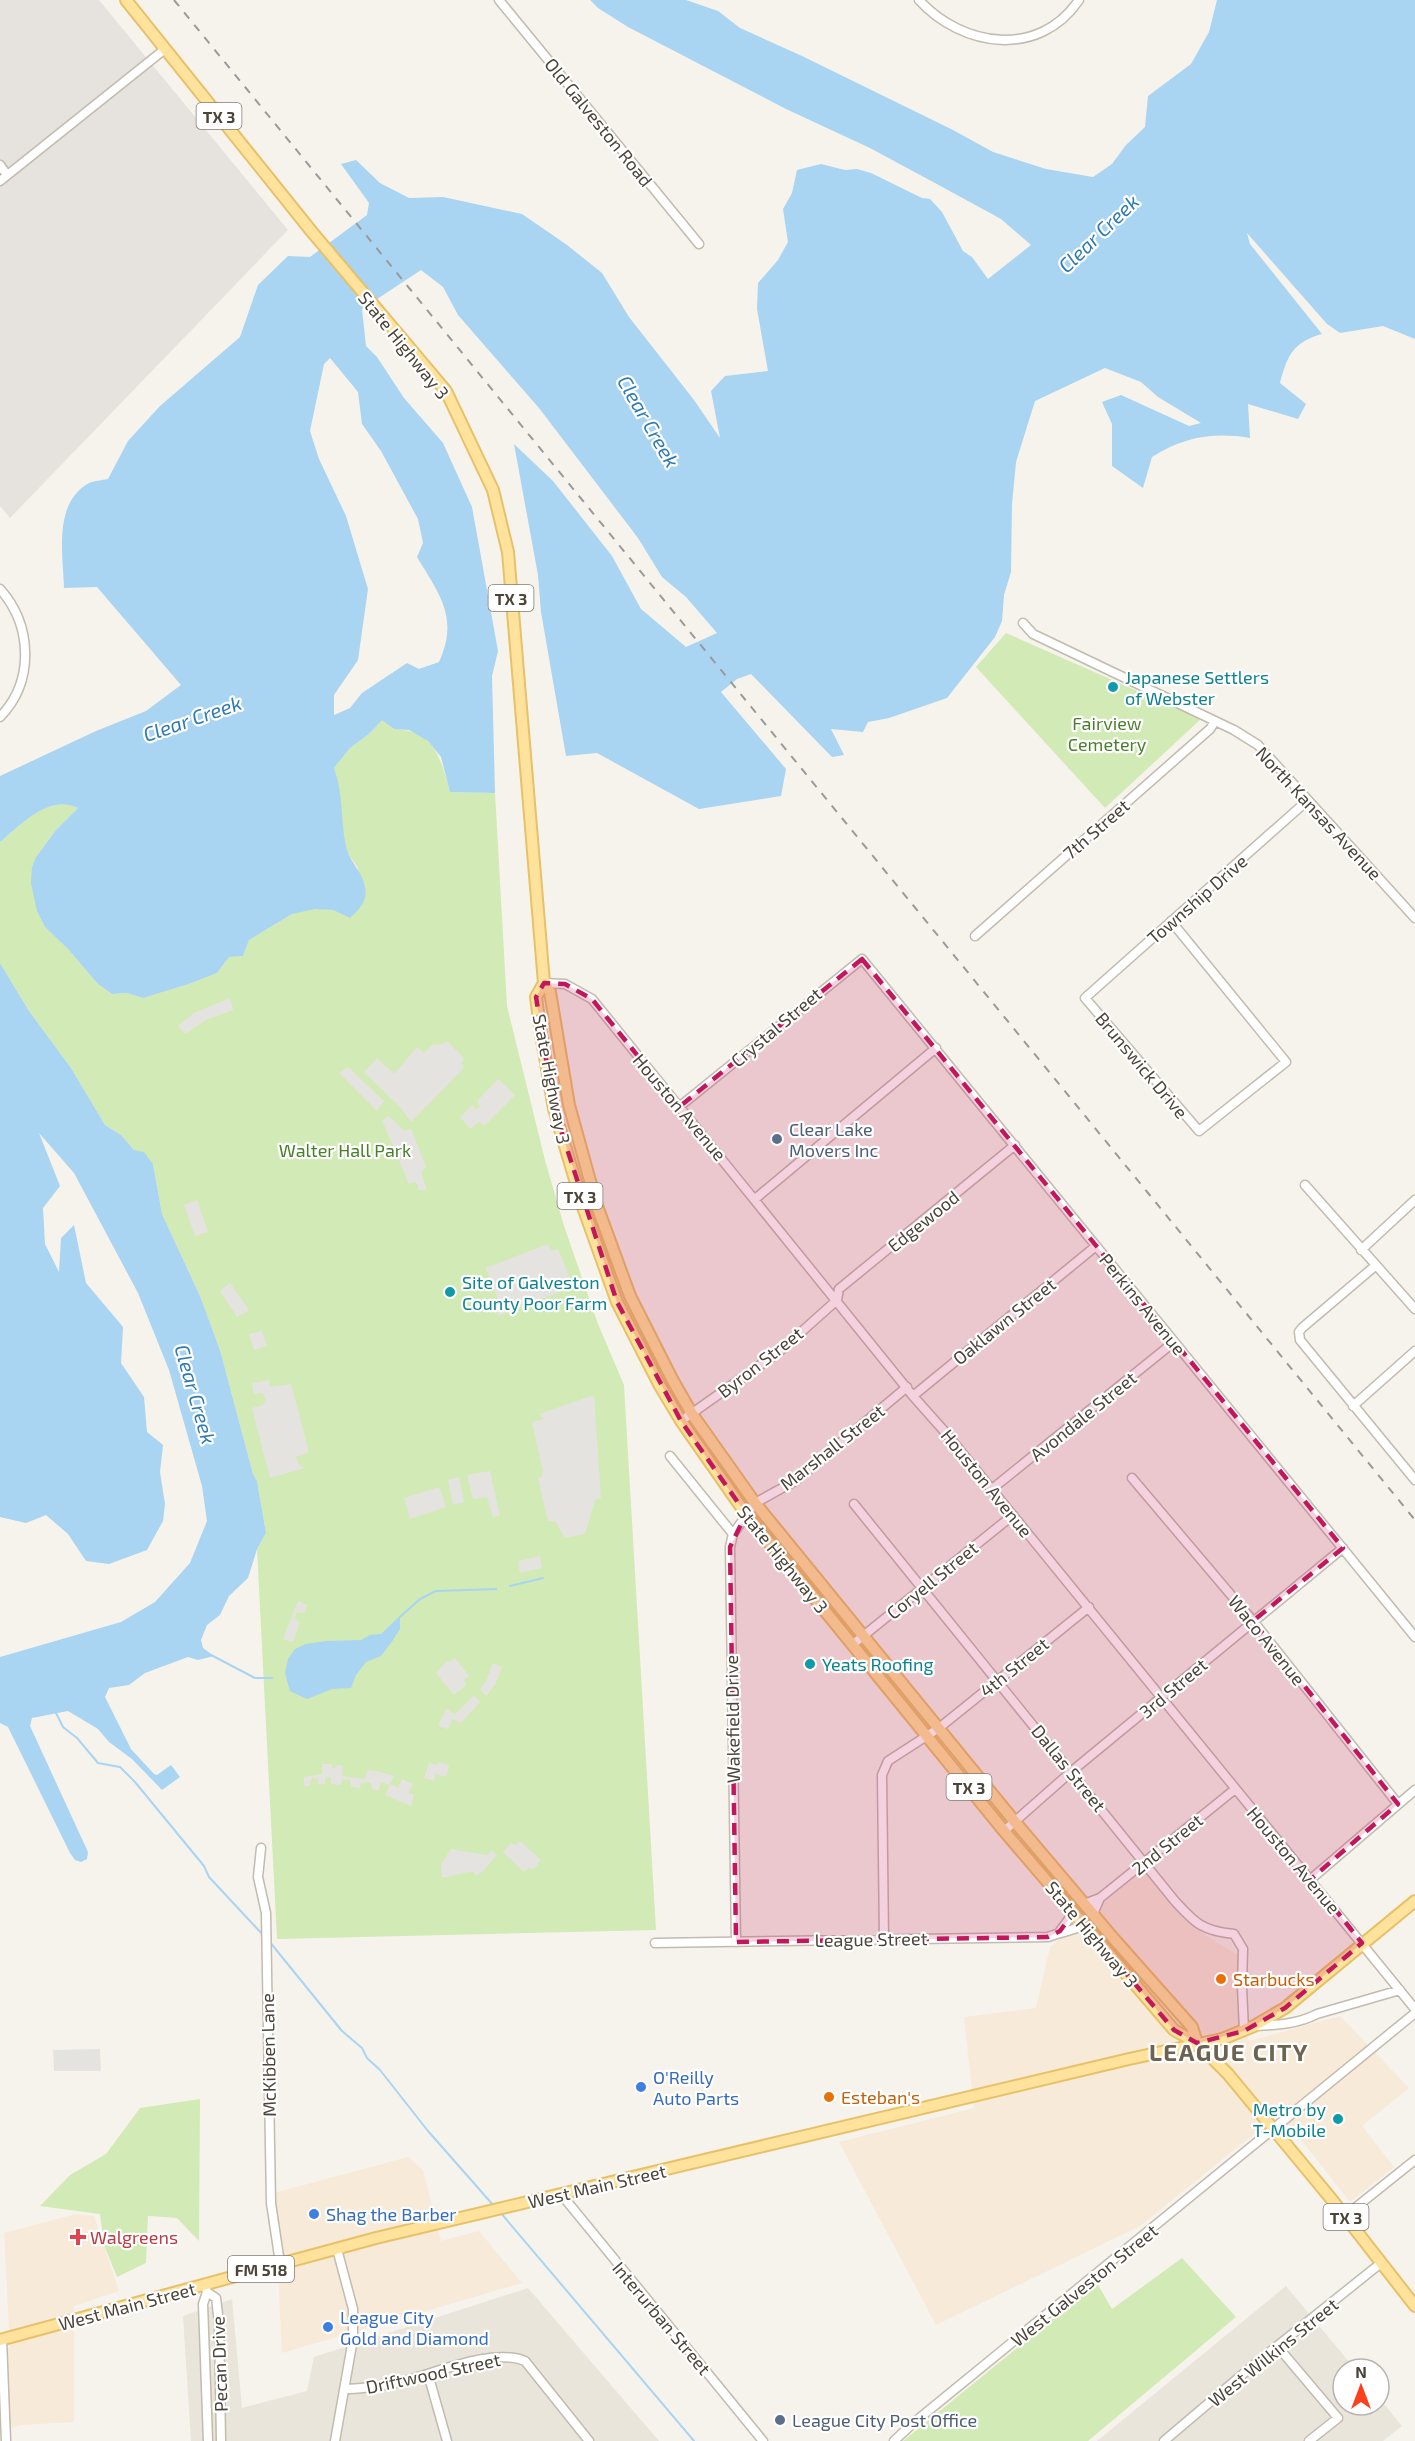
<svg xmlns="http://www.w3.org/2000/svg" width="1415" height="2441" font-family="'Exo 2',sans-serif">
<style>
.residential{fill:#eae5da}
.commercial{fill:#f7ead8}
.industrial{fill:#e6e2dd}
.green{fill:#d2eab5}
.parking{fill:#e5e3e0}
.water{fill:#a9d4f2;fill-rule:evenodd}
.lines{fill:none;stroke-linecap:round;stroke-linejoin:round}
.stream{stroke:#a9d4f2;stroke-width:2}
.minor-casing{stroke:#c2bbae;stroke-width:11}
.major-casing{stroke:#e6c16a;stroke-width:14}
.minor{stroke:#fff;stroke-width:8}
.major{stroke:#ffe39c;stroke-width:10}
.rail{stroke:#9a9a9a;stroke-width:2;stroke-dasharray:8 8;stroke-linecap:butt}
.marked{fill:#c2185b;fill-opacity:0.2;stroke:#c2185b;stroke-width:4.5;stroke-dasharray:12 8;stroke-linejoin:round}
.culture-dot{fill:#0f9aa8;stroke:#fff;stroke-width:2}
.service-dot{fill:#5c6f8a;stroke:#fff;stroke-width:2}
.food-dot{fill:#e8710a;stroke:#fff;stroke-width:2}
.shop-dot{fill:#3f7fe0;stroke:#fff;stroke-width:2}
.health-dot{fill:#e0444e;stroke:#fff;stroke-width:2}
.labels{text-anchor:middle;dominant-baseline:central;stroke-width:4.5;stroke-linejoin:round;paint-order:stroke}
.shield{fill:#fff;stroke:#817c74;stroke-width:1.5}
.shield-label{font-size:16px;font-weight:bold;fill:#4b4439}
.street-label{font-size:18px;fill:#4b4439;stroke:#fff}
.culture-label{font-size:18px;fill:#0d838f;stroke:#fff;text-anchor:start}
.park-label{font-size:18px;fill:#4a7f2a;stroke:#fff}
.service-label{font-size:18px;fill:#4e5e75;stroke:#fff;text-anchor:start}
.food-label{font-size:18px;fill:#c56008;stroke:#fff;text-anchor:start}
.shop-label{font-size:18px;fill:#366cbe;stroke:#fff;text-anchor:start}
.health-label{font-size:18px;fill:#be3a42;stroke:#fff;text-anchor:start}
.water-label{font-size:20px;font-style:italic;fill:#2e7ab2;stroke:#fff}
.district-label{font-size:24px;font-weight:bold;letter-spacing:1.5px;fill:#6e6250;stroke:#fff}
</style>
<rect width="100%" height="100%" fill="#f6f3ec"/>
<!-- residential -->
<path class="residential" d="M1286 2286 1355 2369H1343V2405H1379V2398L1402 2426 1383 2441H1097Z
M528 2288 659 2441H191L183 2316 232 2299 242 2408 307 2391 314 2357Z"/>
<!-- commercial -->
<path class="commercial" d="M1144 1870 1203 1934 1238 1955 1239 2018 1249 2041 1340 2016 1409 2088 1362 2126 1394 2167 1350 2202 1280 2113 1140 2226 936 2325 839 2142 974 2108 964 2017 1036 2008 1050 1947Z
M408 2157 423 2170 441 2241 479 2231 522 2283 282 2353 274 2193Z
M76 2214 94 2216 119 2291 74 2306V2422L22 2425 0 2431V2351L10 2348 4 2233Z"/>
<!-- industrial -->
<path class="industrial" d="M0 0H99L288 230 10 518 0 506Z"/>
<!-- green -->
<path class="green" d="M1006 633 1201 719 1105 808 976 667Z
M382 719 394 729C434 730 441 758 450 792L495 793 507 1006 545 1160 564 1226 598 1324 624 1385 656 1930 277 1939 257 1549 266 1533 257 1481 253 1474 220 1350 200 1296 162 1214 153 1164 134 1150 121 1135 105 1125 71 1068 29 1011 0 963V842C21 825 48 794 78 808L56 830 36 857 45 927 68 949 98 984 112 994 127 993 143 998 189 984 217 973 229 957 243 956 249 940 292 914 314 908 333 910 350 918 358 868C355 863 350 858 348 853 337 826 344 795 334 768L350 748 369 734Z
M200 2099 199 2241 177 2218 148 2216 146 2263 117 2277 104 2245 100 2214 40 2206 70 2175 106 2154 140 2108Z
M1182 2258 1236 2317 1088 2441H903L1097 2283 1112 2309Z"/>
<!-- parking -->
<path class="parking" d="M230 998 233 1010 206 1020 185 1034 178 1026 194 1013Z
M447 1041 464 1058 461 1063 464 1068 411 1122 401 1108 364 1072 377 1058 394 1074 417 1047 424 1053 432 1045 443 1044Z
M348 1067 384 1101 377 1111 339 1073Z
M498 1079 515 1095 484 1126 479 1122 470 1129 460 1117 472 1105 476 1109 480 1107 477 1101Z
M389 1116 404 1131 411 1129 426 1167 421 1172 427 1190H419L416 1182 409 1184 382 1120Z
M197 1200 208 1232 195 1236 184 1205Z
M548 1244 552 1251 558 1249 569 1276 563 1279 567 1289 498 1316 496 1309 497 1297 486 1268Z
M230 1283 249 1310 237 1317 220 1291Z
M262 1331 267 1346 254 1350 249 1334Z
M269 1380 270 1387 291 1384 309 1452 296 1457 299 1465 305 1468 270 1478 252 1408 263 1405 266 1399 262 1393 254 1394 252 1383Z
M594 1395 601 1498 595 1500 585 1534 565 1538 555 1521H548L538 1478 542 1476 543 1471 532 1422 544 1419 539 1414Z
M490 1471 500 1516 493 1517 487 1497 473 1499 467 1475Z
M459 1477 464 1502 453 1505 448 1480Z
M439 1487 446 1507 410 1519 404 1498Z
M540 1556 542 1568 520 1573 518 1561Z
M298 1601 307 1605 304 1613 297 1612 295 1617V1619L300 1622 293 1642 283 1639Z
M455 1658 469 1676 464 1680 466 1685 454 1695 436 1673 447 1661 450 1662Z
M493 1663 502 1667 495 1685 486 1696 480 1689 486 1681Z
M474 1695 480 1702 461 1723 452 1719 448 1729 438 1726 446 1709 455 1714Z
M438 1762 449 1765 446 1777 436 1774 434 1781 424 1778 429 1763 438 1765Z
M322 1764H332L333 1770 337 1765 343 1766 342 1776 365 1779 367 1770 377 1771 394 1776 390 1784 398 1788 402 1779 413 1784 409 1793 414 1795 411 1806 385 1795 390 1785 381 1782 378 1791 372 1789 371 1783 368 1782 361 1783 360 1788 351 1787 350 1780 342 1779 341 1785 331 1784V1778L328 1777 325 1779V1784H318V1779L313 1778 310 1781V1786H304V1777L322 1774Z
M520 1841 541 1860 533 1870 529 1868 524 1872 503 1852 511 1843 516 1845Z
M451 1849 487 1855 492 1850 497 1855 482 1872 475 1876 473 1871 442 1878 441 1864Z
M100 2049 101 2071H54L53 2050Z"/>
<!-- water -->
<path class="water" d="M590 0H686L718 11 740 28 802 56 953 130 993 152 1046 169 1093 177 1112 164 1126 145 1145 127 1148 96 1191 64 1209 32 1217 0H1415V339L1383 326 1340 333 1327 324 1247 233 1250 244 1322 334C1293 342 1287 356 1280 383L1306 404 1298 419 1248 404 1250 438C1213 432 1184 437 1152 457L1143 488 1112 466V424L1102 402 1121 395 1189 426 1201 423 1158 397 1141 382 1105 368 1035 401 1016 462 1012 504 1011 572 1004 595 1002 621 995 637 947 698 889 718 868 722 863 732 831 729 844 755 832 757 751 674 737 679 721 692 786 769 781 796 699 809 597 753 566 756 541 612 538 575 514 444 553 481 612 556 641 609 686 647 717 633 686 597 662 577 638 538 539 408 458 315 443 287 421 270 362 309 366 346 377 357 404 398 443 443 472 507 498 651 492 676 495 793 450 792 441 757 428 741 409 730 394 729 382 720 369 734 350 748 334 768C344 794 340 823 347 850 351 863 363 873 365 887 368 901 359 910 350 918L333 910 315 909 292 914 249 940 243 956 229 957 217 973 189 984 143 998 127 993 112 994 98 984 68 949 45 927 37 911 31 883 32 867 36 857 56 830 78 808C48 794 21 825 0 842V776L96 731 146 711 181 685 97 587 64 588C63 554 53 503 89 483 94 481 102 480 108 479L128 441 160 406 240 337 258 285 288 256 310 257 367 215 369 203 341 164 356 160 380 183 409 198 443 197 522 214 567 245 602 273 629 317 694 400 720 438 711 391 725 376 768 371 757 309 758 283 778 260 788 242 783 209 792 193 797 170 821 164 845 170 857 169 871 173 922 198 930 199 942 212 963 251 972 257 988 279 1031 245 1001 219 946 189 870 148 786 109 628 27 598 8ZM330 358 358 392 362 424 381 451 418 519 423 543 417 557C440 595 459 618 439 662L419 669 407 663 362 693 350 708 334 715V695L358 660 368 589 346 516 319 459 310 431 324 364Z
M0 963 29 1011 71 1068 105 1125 121 1135 134 1150 144 1152 153 1164 162 1214 200 1296 220 1350 253 1474 257 1481 266 1533 257 1549 248 1578 229 1596 220 1615 207 1625 201 1640 203 1648 214 1656 198 1660 188 1657 145 1673 129 1685 109 1688 105 1697 131 1749 154 1774 157 1775 171 1765 180 1777 162 1790 132 1759 109 1742 98 1729 68 1711 32 1718 30 1726 88 1852 87 1859 81 1862 75 1860 70 1853 8 1727 0 1723V1657L121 1622 155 1602 190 1563 207 1521 202 1486 169 1370 138 1293 74 1173 39 1133 60 1186 43 1208 45 1244 59 1272 61 1238 74 1225 86 1283 123 1327 121 1363 144 1397 147 1432 163 1445 160 1472 165 1504 163 1521 147 1550 109 1564 86 1561 68 1534 46 1515 26 1523 0 1517Z
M400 1616V1629L393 1640 381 1656 366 1662 356 1675 351 1688 332 1689 307 1699 290 1691 285 1673 288 1659 295 1649 306 1644 326 1641 361 1640 370 1635 381 1634Z"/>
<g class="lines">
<!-- stream -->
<path class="stream" d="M510 1586 543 1578
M400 1617 420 1599 436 1591 496 1589
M211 1655 255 1678H272
M55 1711 63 1727 77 1738 98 1763 120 1767 135 1782 204 1866 209 1877 263 1935
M269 1941 342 2031 362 2048 367 2058 380 2070 428 2131 494 2206
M500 2212 694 2441"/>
<!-- minor casing -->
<g class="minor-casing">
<path id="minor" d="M499 0 699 244
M919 0C962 47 1039 59 1079 0
M0 165 7 175
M0 181 165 49
M0 589C32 625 35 681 0 717
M1023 623 1033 634 1234 730 1258 745 1415 918
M1171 921 1286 1062 1199 1131 1085 998 1308 800
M975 936 1210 729 1215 721
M544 983 565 984 592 999 913 1396 945 1432 1415 2009
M679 1107 862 959 1415 1637
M1305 1185 1415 1309
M755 1199 936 1048
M1361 1250 1415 1200
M1375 1266 1302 1328 1299 1332 1300 1340 1415 1480
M913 1396 1096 1246
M1353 1406 1415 1351
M681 1421 780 1351 837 1300 839 1289 1015 1145
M670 1456 733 1534
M1132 1478 1253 1621 1398 1804
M992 1489 1174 1342
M854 1504 1174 1900C1195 1923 1202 1931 1234 1934L1243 1949 1242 1986 1244 2031
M852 1645 1013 1515
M1004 1831 1072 1771 1343 1548
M261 1848 258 1877 266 1913 271 2203 280 2263
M1311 1879 1415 1790
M1084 1904 1100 1898 1234 1790
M1093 1914 1100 1898
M1060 1931 1074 1912
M884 1939 882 1775 888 1761 939 1728 1089 1607
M736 1942 730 1547 733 1534 755 1503 795 1481 907 1387
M655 1943 1048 1937C1061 1932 1072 1931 1084 1925
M1256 2026C1277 2025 1298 2024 1317 2014L1400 1990
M561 2194 763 2441
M1345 2216 1415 2160
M205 2285 207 2292 203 2304 208 2441
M207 2292 216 2298 219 2323 221 2441
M2 2339 6 2441
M1278 2347 1338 2418 1309 2441
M428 2374 447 2441
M345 2389C362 2389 380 2386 397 2383 432 2375 491 2347 525 2361L589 2441
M335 2441 353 2339V2309L337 2249
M894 2441 911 2425 1415 2013
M1164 2441 1256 2363 1381 2263"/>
</g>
<!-- major casing -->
<g class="major-casing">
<path id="major" d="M126 0 312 232 446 391 493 490 508 552 544 983 550 992 569 1105 597 1206 630 1296 672 1379 692 1414 755 1503 1015 1822 1114 1939 1192 2027 1197 2043
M544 983 536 997 541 1034 554 1109 584 1210 617 1302 660 1386 681 1421 746 1514 1004 1831 1174 2030 1197 2043 1228 2074 1333 2201 1415 2306
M0 2340 376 2238 1129 2059 1222 2039 1254 2026 1285 2008 1415 1901"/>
</g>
<!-- minor -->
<use href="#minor" class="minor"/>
<!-- major -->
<use href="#major" class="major"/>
<!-- rail -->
<path class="rail" d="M174 0 1415 1520"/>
</g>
<!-- marked area -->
<path class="marked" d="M862 959 1343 1548 1253 1621 1398 1804 1311 1879 1362 1943 1285 2008 1244 2031 1197 2043 1174 2030 1074 1912 1060 1931 1048 1937 736 1942 730 1547 746 1514 681 1421 617 1302 554 1109 536 997 544 983 565 984 592 999 679 1107Z"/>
<!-- markers -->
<g class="culture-dot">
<circle cx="1113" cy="687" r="6"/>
<circle cx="450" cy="1292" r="6"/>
<circle cx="810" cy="1664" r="6"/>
<circle cx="1338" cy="2119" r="6"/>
</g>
<g class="service-dot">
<circle cx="777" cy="1139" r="6"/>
<circle cx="780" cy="2420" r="6"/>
</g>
<g class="food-dot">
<circle cx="1221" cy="1979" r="6"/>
<circle cx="829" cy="2097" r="6"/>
</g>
<g class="shop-dot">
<circle cx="641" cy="2087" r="6"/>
<circle cx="314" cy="2214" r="6"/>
<circle cx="328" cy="2327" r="6"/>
</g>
<path class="health-dot" d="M75 2228h6v6h6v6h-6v6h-6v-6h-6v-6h6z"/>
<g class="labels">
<!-- shield labels -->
<g class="shield">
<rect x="196.5" y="103" width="45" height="26" rx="4.5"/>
<rect x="488.5" y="585" width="45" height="26" rx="4.5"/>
<rect x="557.5" y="1183" width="45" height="26" rx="4.5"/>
<rect x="946.5" y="1774" width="45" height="26" rx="4.5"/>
<rect x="1323.5" y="2204" width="45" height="26" rx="4.5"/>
<rect x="228" y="2256" width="66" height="26" rx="4.5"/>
</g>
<g class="shield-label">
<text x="219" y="116">TX 3</text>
<text x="511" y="598">TX 3</text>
<text x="580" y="1196">TX 3</text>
<text x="969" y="1787">TX 3</text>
<text x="1346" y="2217">TX 3</text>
<text x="261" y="2269">FM 518</text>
</g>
<!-- street labels -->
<g class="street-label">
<text transform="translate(599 122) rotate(51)">Old Galveston Road</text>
<text transform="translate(404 345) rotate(51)">State Highway 3</text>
<text transform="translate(1319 813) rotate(47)">North Kansas Avenue</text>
<text transform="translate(1096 829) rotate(-41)">7th Street</text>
<text transform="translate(1197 899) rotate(-41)">Township Drive</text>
<text transform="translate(776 1027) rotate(-40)">Crystal Street</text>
<text transform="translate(1142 1065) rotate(50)">Brunswick Drive</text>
<text transform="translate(552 1079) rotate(79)">State Highway 3</text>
<text transform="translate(680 1107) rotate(50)">Houston Avenue</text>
<text transform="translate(923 1221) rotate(-39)">Edgewood</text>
<text transform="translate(1143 1304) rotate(51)">Perkins Avenue</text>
<text transform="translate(1004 1321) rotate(-39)">Oaklawn Street</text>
<text transform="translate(760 1362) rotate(-38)">Byron Street</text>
<text transform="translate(1083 1416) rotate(-39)">Avondale Street</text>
<text transform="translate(832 1447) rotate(-38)">Marshall Street</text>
<text transform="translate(987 1483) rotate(51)">Houston Avenue</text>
<text transform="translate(783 1559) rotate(51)">State Highway 3</text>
<text transform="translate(932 1580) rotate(-39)">Coryell Street</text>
<text transform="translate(1267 1640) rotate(51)">Waco Avenue</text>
<text transform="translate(1014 1667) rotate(-39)">4th Street</text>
<text transform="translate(1173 1688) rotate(-40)">3rd Street</text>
<text transform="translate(732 1719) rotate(-91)">Wakefield Drive</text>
<text transform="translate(1069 1768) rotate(51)">Dallas Street</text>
<text transform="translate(1167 1844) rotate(-39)">2nd Street</text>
<text transform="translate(1294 1860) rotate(50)">Houston Avenue</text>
<text transform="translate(1092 1934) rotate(50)">State Highway 3</text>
<text transform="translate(871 1939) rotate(-1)">League Street</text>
<text transform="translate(268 2055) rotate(-91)">McKibben Lane</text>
<text transform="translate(597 2186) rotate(-13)">West Main Street</text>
<text transform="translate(1084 2285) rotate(-39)">West Galveston Street</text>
<text transform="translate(127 2306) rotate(-15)">West Main Street</text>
<text transform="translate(662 2318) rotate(50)">Interurban Street</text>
<text transform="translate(1273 2352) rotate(-39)">West Wilkins Street</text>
<text transform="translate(219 2364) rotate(-92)">Pecan Drive</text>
<text transform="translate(433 2373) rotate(-12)">Driftwood Street</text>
</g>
<!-- culture labels -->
<g class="culture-label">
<text x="1125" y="677">Japanese Settlers<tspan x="1125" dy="21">of Webster</tspan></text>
<text x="462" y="1282">Site of Galveston<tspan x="462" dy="21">County Poor Farm</tspan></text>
<text x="822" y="1664">Yeats Roofing</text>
<text x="1326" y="2109" text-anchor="end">Metro by<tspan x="1326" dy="21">T-Mobile</tspan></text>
</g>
<!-- park labels -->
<g class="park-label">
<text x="1107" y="723">Fairview<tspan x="1107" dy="21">Cemetery</tspan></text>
<text x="345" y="1150">Walter Hall Park</text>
</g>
<!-- service labels -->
<g class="service-label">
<text x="789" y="1129">Clear Lake<tspan x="789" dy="21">Movers Inc</tspan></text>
<text x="792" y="2420">League City Post Office</text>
</g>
<!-- food labels -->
<g class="food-label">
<text x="1233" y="1979">Starbucks</text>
<text x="841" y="2097">Esteban's</text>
</g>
<!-- shop labels -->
<g class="shop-label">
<text x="653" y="2077">O'Reilly<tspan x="653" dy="21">Auto Parts</tspan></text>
<text x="326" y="2214">Shag the Barber</text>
<text x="340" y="2317">League City<tspan x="340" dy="21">Gold and Diamond</tspan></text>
</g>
<!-- health labels -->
<g class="health-label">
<text x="90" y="2237">Walgreens</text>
</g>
<!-- water labels -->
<g class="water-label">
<text transform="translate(1098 233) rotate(-44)">Clear Creek</text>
<text transform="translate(649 421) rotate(60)">Clear Creek</text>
<text transform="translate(192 718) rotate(-19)">Clear Creek</text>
<text transform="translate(196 1394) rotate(74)">Clear Creek</text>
</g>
<!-- district labels -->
<g class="district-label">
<text x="1229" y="2051">LEAGUE CITY</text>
</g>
</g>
<!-- north arrow -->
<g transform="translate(1361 2387)"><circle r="28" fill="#ffffff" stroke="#b7b4b0" stroke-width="1.5"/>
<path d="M0-4.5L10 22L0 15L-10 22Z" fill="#fc3f1d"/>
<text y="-9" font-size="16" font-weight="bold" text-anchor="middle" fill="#4b4439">N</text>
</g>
</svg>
